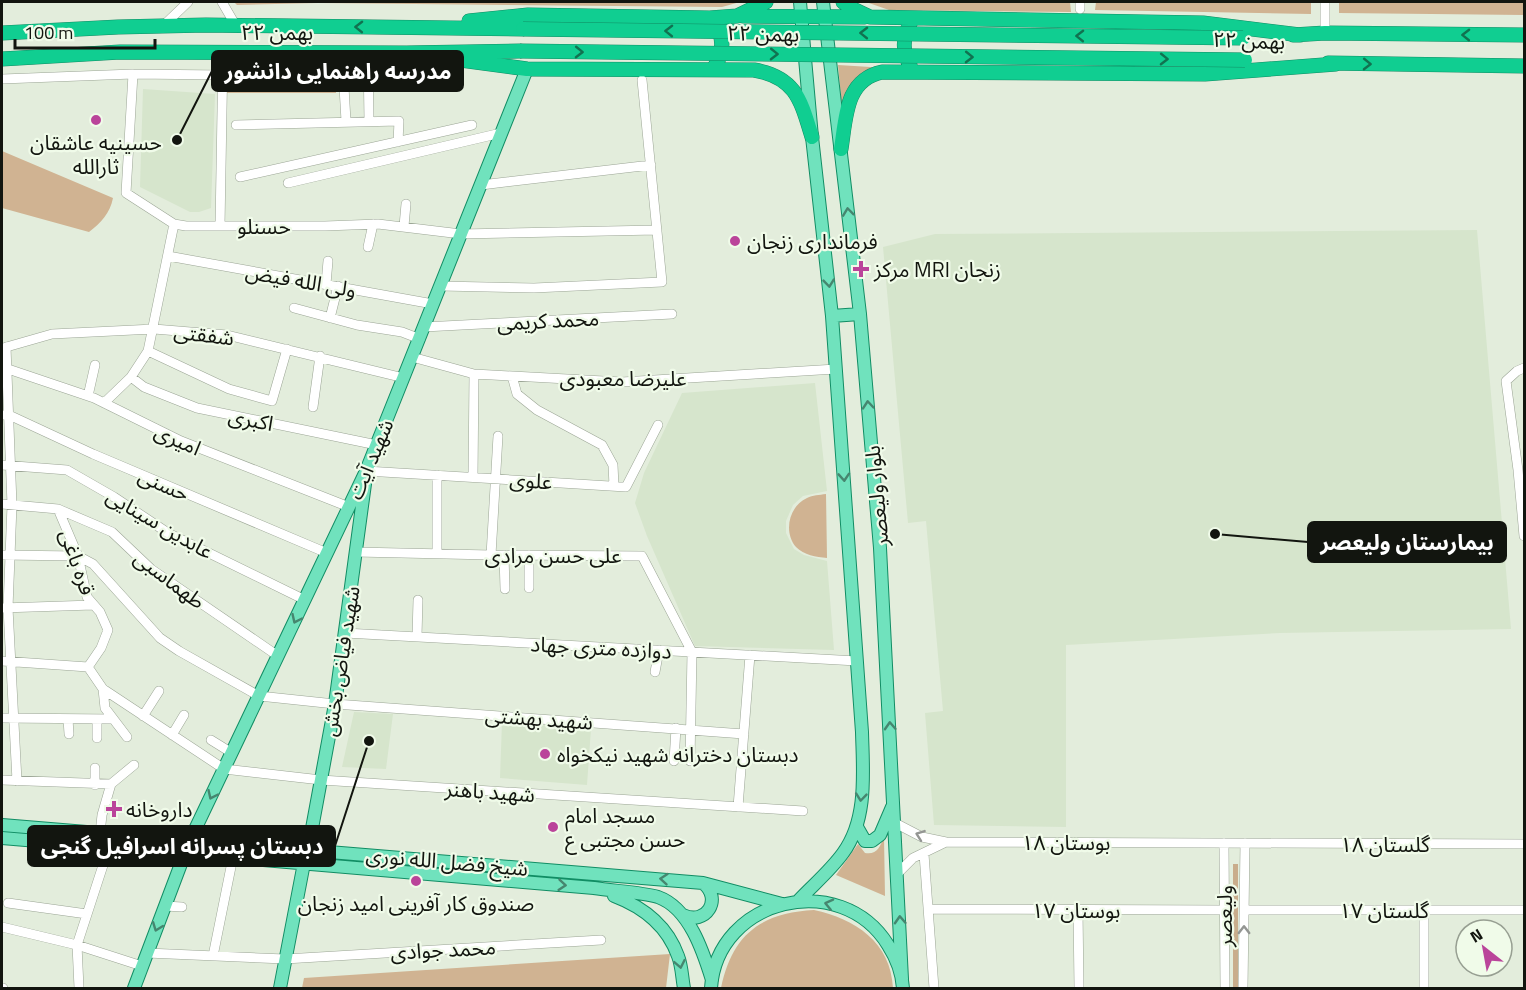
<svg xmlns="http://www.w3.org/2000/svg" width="1526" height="990" font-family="'Titillium Web','Noto Sans Arabic',sans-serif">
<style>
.built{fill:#d6e5cc}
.green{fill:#d0b392}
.forest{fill:#c9ad8c}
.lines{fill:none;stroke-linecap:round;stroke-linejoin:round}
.minor-casing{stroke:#9ba595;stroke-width:10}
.major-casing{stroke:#118d64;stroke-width:14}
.highway-casing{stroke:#118d64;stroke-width:15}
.minor{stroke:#fff;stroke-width:9}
.major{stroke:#70e2bd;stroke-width:12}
.highway{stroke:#10ce91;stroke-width:14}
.highway-bridge-casing{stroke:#118d64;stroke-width:15;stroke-linecap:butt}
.highway-bridge{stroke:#10ce91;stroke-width:14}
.oneway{stroke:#117250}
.oneway2{stroke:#46866f}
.oneway3{stroke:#949693}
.poi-dot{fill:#ba449a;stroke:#f0fbe9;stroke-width:2}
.labels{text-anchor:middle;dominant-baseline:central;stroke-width:4.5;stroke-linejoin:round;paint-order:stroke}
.street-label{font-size:21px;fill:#12150f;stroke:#f0fbe9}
.poi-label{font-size:21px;fill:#12150f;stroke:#f0fbe9;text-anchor:start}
.leader{fill:none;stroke:#12150f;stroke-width:2}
.callout-dot{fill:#12150f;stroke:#f0fbe9;stroke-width:2}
.callout{fill:#12150f;stroke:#12150f;stroke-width:2}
.callout-label{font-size:22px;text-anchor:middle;font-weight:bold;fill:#fff}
</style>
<rect width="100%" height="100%" fill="#e3eddc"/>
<!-- built -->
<path class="built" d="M143 89 215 94 211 208 199 212H190L140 187Z
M1477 230 1511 629 1280 633 1066 645V827L934 825 925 713 943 711 926 521 908 523 883 247 935 234Z
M815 383 827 491 803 496 793 505 786 521V533L794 549 804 555 827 561 834 650 695 646 647 536 635 503 644 473 682 393Z
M354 712 393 714 386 769 342 767Z
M502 722 591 729 587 785 500 778Z"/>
<!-- green -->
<path class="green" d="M234 2H740L722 7 318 3 237 5Z
M866 2H1070L1071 12 889 10Z
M1096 2H1311V14L1095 10Z
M1339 2H1524V15L1339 13Z
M233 63 330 66 335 80 336 93H227V66Z
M838 65 903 69 858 78 847 90 842 109Z
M2 151 113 198C110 213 101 223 89 232L2 208Z
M826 494 827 558C816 557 804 555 796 547 783 532 789 506 807 498 813 495 819 495 826 494Z
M884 837 885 896 836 875 858 844 865 853C877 855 880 847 884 837Z
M814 910C855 919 891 942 893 988H721C732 935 760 913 814 910Z
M670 954 666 988H302L304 978Z"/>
<!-- forest -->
<path class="forest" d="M1233 864H1238V988H1233Z"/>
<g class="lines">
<!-- minor casing -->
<g class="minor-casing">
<path id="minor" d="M222 2 236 26
M1325 2V33
M1080 9V2
M163 26 188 2
M342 53 346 121
M368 53 369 121
M133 74 126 193 174 224
M2 79 133 74 222 75
M236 125 399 121 398 142
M240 177 472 125
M288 183 501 133
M481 185 651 165
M220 226 223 53
M404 226 406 204
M368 247 373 224
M168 256 433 304
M326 284 328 261
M441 286 534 288 662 282 642 80
M294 308 357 325 402 332 420 339
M330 318 338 286
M424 327 672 314
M6 347 12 505 8 608 17 781
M3 348 52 334 154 329 227 335 404 378
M148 351 229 389 272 401 287 349
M412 357 474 374 622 382 836 369
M1524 368 1517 371 1506 381 1518 470 1524 536
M8 369 94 398 181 441 349 507
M512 376 517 394 537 410 602 445 613 465 614 486
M131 377 144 387 197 408 377 445
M88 396 95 365
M104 403 131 377 148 351 174 224 186 226H325L378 224 461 234 657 230
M313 407 320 356
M2 415H9L93 454 327 553
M2 465 67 470 114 497 168 533 305 600
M366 471 626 487 658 425
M473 477 474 374
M2 504 58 509 112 532 151 569 278 656
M58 509 78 556 87 597 100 612 108 630 101 648 88 667
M356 552 491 555 642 556 692 652 690 761
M437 554V475
M2 555 78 556 93 564 160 638 179 651 259 696 335 704 744 734
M491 555 498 436
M504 555 505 589
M529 555V588
M2 608 93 605
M345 633 857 661
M417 636 418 600
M2 661 88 667
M88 667 103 689 105 708 127 737
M655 672 659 650
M103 689 224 769 321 780 803 811
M143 716 159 691
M2 718 112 719
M68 719 69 734
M172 735 184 715
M97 738V719
M211 740 232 753
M674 761 676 728
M2 780 111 784
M95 785V768
M738 807 750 655
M895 823 922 837 946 842
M100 833 102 815 111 784 134 765
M1224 843 1225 988
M924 854 934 988
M897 874 913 858 946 842 1524 844
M8 903 87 914
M165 906 182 907
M928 909 1224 910
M1078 910 1079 988
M1244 910H1524
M2 927 77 945 142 966
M147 953 285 959 601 940
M213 956 233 857
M2 988H3
M79 988 77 945 109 847
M1243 988 1245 843
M1424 988V910"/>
</g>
<!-- major casing -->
<g class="major-casing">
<path id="major" d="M823 2 860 314 880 548 902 979
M832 316 860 314
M2 825 703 883 782 904
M857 827 865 841H872L880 835 892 807
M2 838 594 888C612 891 641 892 658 897 689 908 703 951 712 980
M308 850 335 704 365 484
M614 896C643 907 667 925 678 956 682 966 682 978 684 988
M798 901C813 885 830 871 843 853 868 819 863 772 862 732L832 316 812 137 800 2
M683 915C706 926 723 899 703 883
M134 988 190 840 366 471 527 69
M280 988 304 863
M711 988C717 898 841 869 888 945 897 959 902 973 903 988"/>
</g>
<!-- highway casing -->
<g class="highway-casing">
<path id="highway" d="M843 2 851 8 870 17 1203 23 1300 35
M743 16 865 17
M469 21 528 15 710 18 737 16 766 2
M715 24C724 37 724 50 716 64
M2 33 118 27 206 25 523 29
M1293 35 1325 33 1524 35
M2 59 120 52 406 53 520 51
M453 59 527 69 754 70C796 77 801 101 812 137
M1328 63 1524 66
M910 65C902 52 903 37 910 24
M841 149C846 118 845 80 882 72L1205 74 1336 64"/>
</g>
<!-- minor -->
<use href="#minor" class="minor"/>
<!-- major -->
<use href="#major" class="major"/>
<!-- highway -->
<use href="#highway" class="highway"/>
<!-- highway-bridge casing -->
<g class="highway-bridge-casing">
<path id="highway-bridge" d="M523 29 1243 38
M520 51 1245 60"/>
</g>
<!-- highway-bridge -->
<use href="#highway-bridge" class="highway-bridge"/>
</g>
<!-- one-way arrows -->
<defs><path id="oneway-chevron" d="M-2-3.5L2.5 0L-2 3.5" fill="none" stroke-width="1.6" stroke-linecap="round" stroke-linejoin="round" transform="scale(1.5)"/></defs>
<g class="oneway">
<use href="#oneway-chevron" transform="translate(359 27) rotate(-179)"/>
<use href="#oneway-chevron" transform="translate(669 31) rotate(-179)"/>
<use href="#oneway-chevron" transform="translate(864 33) rotate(-179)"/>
<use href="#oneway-chevron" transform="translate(1466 35) rotate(-179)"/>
<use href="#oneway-chevron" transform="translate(1080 36) rotate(-179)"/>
<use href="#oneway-chevron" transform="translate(579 52) rotate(1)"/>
<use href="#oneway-chevron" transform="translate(774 54) rotate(1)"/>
<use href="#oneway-chevron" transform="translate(969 57) rotate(1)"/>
<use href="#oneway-chevron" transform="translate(1164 59) rotate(1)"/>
<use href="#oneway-chevron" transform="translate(1367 64) rotate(1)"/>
</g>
<g class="oneway2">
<use href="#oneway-chevron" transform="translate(848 212) rotate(-97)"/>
<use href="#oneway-chevron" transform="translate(829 283) rotate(84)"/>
<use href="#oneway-chevron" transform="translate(868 405) rotate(-95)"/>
<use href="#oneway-chevron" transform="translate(844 477) rotate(86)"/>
<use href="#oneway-chevron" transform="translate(296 619) rotate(115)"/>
<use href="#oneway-chevron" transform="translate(890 726) rotate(-93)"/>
<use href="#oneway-chevron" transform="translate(212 795) rotate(115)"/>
<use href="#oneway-chevron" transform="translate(861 797) rotate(96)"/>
<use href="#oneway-chevron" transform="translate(664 879) rotate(-175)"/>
<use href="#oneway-chevron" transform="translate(562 885) rotate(5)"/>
<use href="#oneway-chevron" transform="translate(829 904) rotate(-167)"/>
<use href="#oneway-chevron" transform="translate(900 920) rotate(-93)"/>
<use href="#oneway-chevron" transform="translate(157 927) rotate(111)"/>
<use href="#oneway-chevron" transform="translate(680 964) rotate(79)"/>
</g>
<g class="oneway3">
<use href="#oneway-chevron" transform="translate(920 835) rotate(-160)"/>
<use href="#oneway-chevron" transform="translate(1244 930) rotate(-90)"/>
</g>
<!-- markers -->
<g class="poi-dot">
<circle cx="96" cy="120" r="6"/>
<circle cx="735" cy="241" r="6"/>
<path d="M858 260h6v6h6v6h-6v6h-6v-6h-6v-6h6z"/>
<circle cx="545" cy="754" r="6"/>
<path d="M111 800h6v6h6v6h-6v6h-6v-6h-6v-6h6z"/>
<circle cx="553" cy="827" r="6"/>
<circle cx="416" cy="881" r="6"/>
</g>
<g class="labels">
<!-- street labels -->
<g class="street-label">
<text x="277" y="32">۲۲ بهمن</text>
<text transform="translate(763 33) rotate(1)">۲۲ بهمن</text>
<text transform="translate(1249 40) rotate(2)">۲۲ بهمن</text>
<text x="264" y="226">حسنلو</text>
<text transform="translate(301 280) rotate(10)">ولی الله فیض</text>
<text transform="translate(548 320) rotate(-3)">محمد کریمی</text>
<text transform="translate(204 334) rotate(7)">شفقتی</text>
<text x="623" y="378">علیرضا معبودی</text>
<text transform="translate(251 419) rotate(11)">اکبری</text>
<text transform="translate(178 439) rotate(24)">امیری</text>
<text transform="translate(370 459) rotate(-67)">شهید آیت</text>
<text transform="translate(531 480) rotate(4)">علوی</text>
<text transform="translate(164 484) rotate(23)">حسنی</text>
<text transform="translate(876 496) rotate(-95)">بلوار ولیعصر</text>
<text transform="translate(160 523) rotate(30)">عابدین سینایی</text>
<text x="553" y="555">علی حسن مرادی</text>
<text transform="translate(78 562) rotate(71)">قره باغی</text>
<text transform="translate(170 579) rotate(37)">طهماسبی</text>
<text transform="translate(601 647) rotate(3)">دوازده متری جهاد</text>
<text transform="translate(340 661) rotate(-81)">شهید فیاض بخش</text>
<text transform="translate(539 718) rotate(4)">شهید بهشتی</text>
<text transform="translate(490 791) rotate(4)">شهید باهنر</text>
<text x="1066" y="842">بوستان ۱۸</text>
<text x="1385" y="844">گلستان ۱۸</text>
<text transform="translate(447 861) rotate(5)">شیخ فضل الله نوری</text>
<text x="1076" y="910">بوستان ۱۷</text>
<text x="1384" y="910">گلستان ۱۷</text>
<text transform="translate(1224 916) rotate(-90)">ولیعصر</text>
<text transform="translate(443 949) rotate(-3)">محمد جوادی</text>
</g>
<!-- poi labels -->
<g class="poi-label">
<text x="96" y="142" text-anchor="middle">حسینیه عاشقان<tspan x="96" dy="24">ثارالله</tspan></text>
<text x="747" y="241">فرمانداری زنجان</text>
<text x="874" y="269">مرکز MRI زنجان</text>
<text x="557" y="754">دبستان دخترانه شهید نیکخواه</text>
<text x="126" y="809">داروخانه</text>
<text x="565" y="815">مسجد امام<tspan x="565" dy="24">حسن مجتبی ع</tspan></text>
<text x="416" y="903" text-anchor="middle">صندوق کار آفرینی امید زنجان</text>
</g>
</g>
<!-- callouts -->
<path class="leader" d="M177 140L212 71M1215 534L1308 542M369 741L335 846"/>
<g class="callout-dot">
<circle cx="177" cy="140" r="6"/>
<circle cx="1215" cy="534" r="6"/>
<circle cx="369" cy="741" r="6"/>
</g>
<g class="callout">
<rect x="212" y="51" width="251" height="40" rx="6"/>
<rect x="1308" y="522" width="198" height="40" rx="6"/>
<rect x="28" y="826" width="307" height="40" rx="6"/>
</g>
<g class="callout-label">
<text x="338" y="79">مدرسه راهنمایی دانشور</text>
<text x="1407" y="550">بیمارستان ولیعصر</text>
<text x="182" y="854">دبستان پسرانه اسرافیل گنجی</text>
</g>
<!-- border -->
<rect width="1526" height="990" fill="none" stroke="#12150f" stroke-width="6"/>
<!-- north arrow -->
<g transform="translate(1484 948) rotate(329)"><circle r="28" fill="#f0fbe9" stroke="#979f92" stroke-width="1.5"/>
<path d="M0-4.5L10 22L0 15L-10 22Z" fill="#ba449a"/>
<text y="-9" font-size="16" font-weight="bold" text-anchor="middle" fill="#12150f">N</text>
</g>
<!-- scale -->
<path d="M15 39v9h140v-9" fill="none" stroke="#12150f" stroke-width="3"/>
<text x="24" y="39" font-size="18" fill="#12150f" stroke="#f0fbe9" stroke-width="4.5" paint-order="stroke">100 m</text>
</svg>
